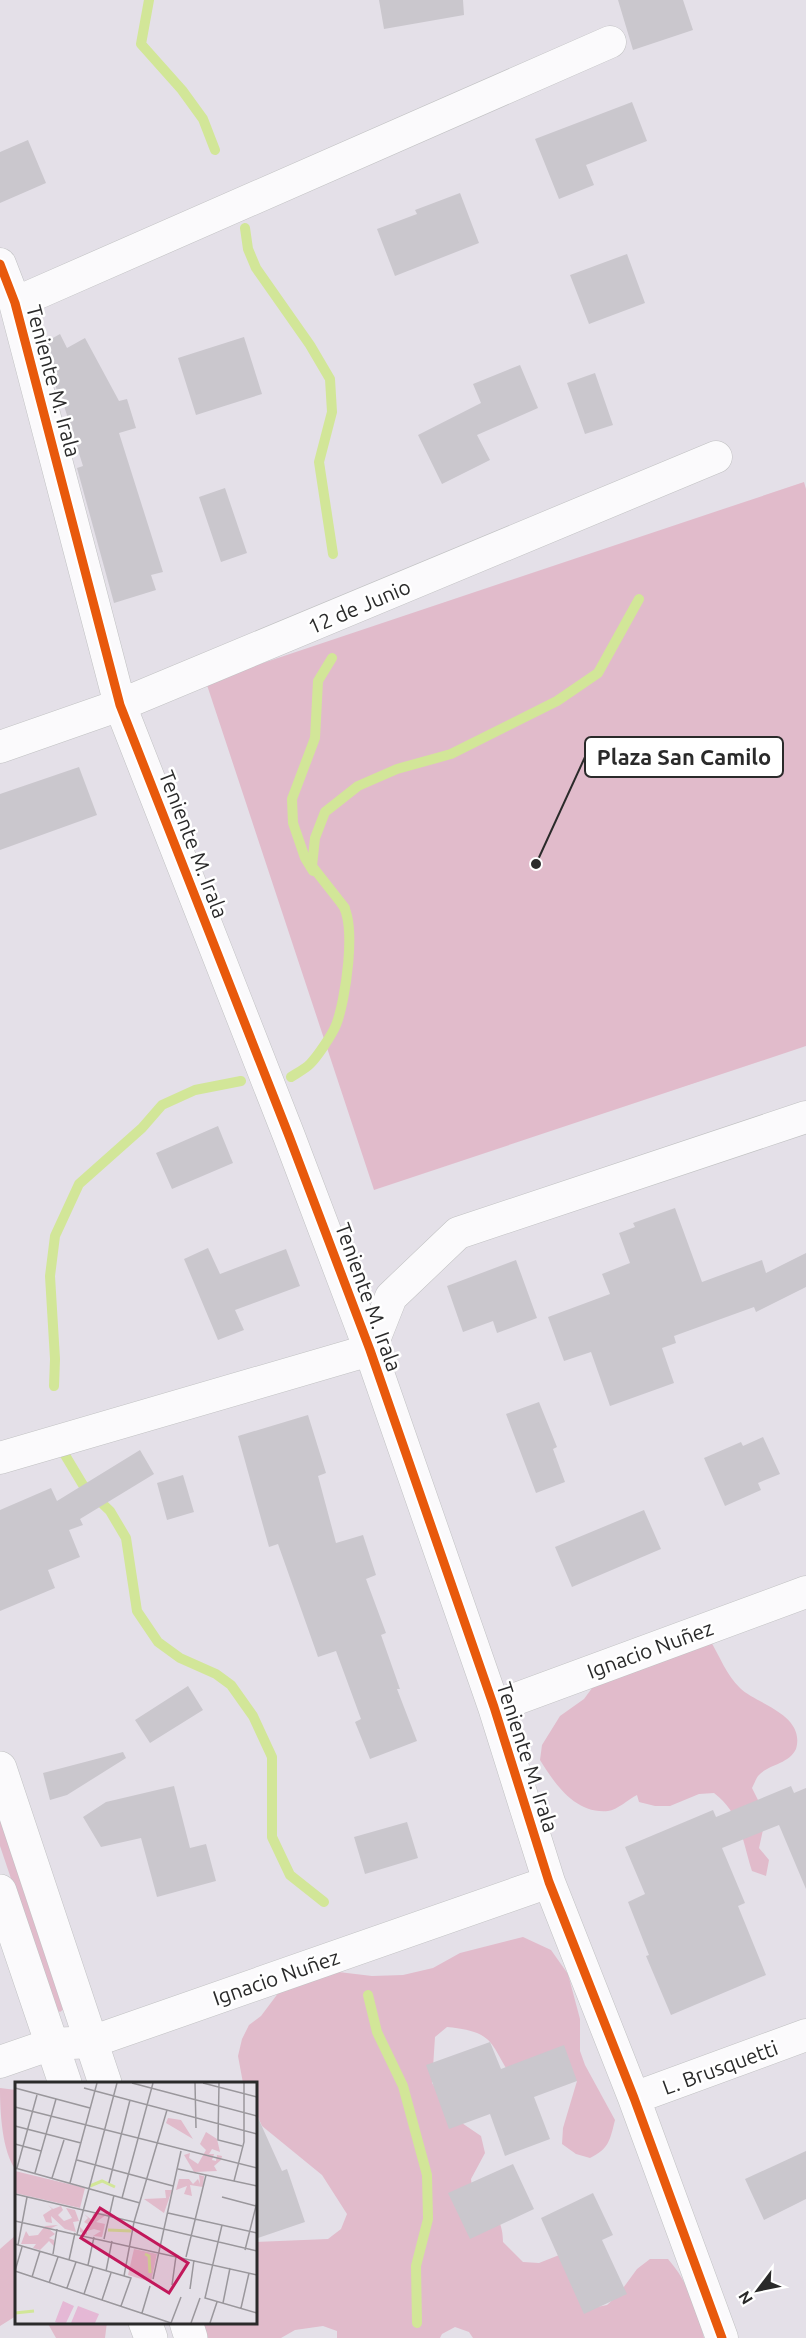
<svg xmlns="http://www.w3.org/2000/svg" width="806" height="2338" font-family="Ubuntu,sans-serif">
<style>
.green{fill:#e1bbcb}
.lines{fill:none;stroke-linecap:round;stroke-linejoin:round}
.stream{stroke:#d2e698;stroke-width:10}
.building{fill:#cac7cd}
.minor-casing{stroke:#c0c1c2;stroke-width:33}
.tertiary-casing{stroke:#c0c1c2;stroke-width:34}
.minor{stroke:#fbfafc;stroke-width:32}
.tertiary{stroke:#fbfafc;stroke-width:33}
.cycleway-casing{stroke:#fff;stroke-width:13}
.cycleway{stroke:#e8590c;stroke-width:9}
.labels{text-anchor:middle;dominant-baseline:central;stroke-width:5;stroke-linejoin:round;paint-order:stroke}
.street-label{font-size:21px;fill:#2a2a2a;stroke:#fff}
.inset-river{fill:none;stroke:#d2e698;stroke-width:3}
.inset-road{fill:none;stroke:#9a979c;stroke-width:1.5}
.view{fill:#c2185b;fill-opacity:0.15;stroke:#c2185b;stroke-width:3}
.inset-edge{fill:none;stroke:#2a2a2a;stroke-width:3}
.leader{fill:none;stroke:#2a2a2a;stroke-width:2}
.callout-dot{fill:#2a2a2a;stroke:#fff;stroke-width:2}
.callout{fill:#fff;stroke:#2a2a2a;stroke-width:2}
.callout-label{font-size:22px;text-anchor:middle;font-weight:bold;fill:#2a2a2a}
</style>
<rect width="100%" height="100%" fill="#e4e0e8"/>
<!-- green -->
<path class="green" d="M804 482 806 489V1046L374 1190 206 682Z
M710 1640C719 1655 727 1676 740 1688 756 1704 806 1714 796 1749 788 1765 768 1764 758 1776 756 1779 754 1784 752 1788L766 1816 759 1848 769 1860 766 1876 752 1871C742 1839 741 1814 714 1793L699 1794 670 1806H655L639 1802 637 1795C629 1799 617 1810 608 1811 575 1814 555 1784 540 1760L542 1745 560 1716 584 1699 612 1661Z
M0 1816 64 2009 60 2012 55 2009 0 1846Z
M523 1937 551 1950 568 1974 580 2019V2051L585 2065 615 2120C610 2140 609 2149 590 2158L576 2154 562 2144 563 2128 577 2081 514 2080C489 2045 498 2032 447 2027L435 2037 432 2083 456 2119 481 2136 485 2153 471 2179 473 2195C491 2211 503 2216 503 2242L523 2262 539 2263 582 2246 592 2308 607 2305 618 2295 637 2269 650 2259H668C688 2282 697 2308 704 2338H473L469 2332 455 2327 442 2334 440 2338H337V2331L323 2326 295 2330 281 2338H183L179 2322H255V2242L328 2239 341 2229 347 2214 322 2175 262 2126 255 2111V2083H243L238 2056 242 2039 249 2025 261 2016 282 1988 322 1970 372 1976 403 1975 433 1968 460 1953Z
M0 2088 16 2090V2170C2 2152 0 2112 0 2088Z
M16 2235V2316L0 2326V2249Z
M47 2322H107L105 2338H56Z"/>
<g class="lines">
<!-- stream -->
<path class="stream" d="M149 0 141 44 182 90 203 119 215 150
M245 228 248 249 256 268 310 345 330 379 332 412 319 462 333 554
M313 871 305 858 293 823 292 799 315 738 318 681 332 658
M345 908 312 866 315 838 325 812 358 786 397 769 451 754 557 701 598 673 639 599
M291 1077C297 1073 305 1069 310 1064 317 1057 332 1035 336 1025 345 1003 358 921 341 903
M54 1386 55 1359 50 1276 55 1236 79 1184 142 1128 162 1105 195 1090 241 1081
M59 1445 83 1485 110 1511 126 1538 137 1611 158 1642 180 1658 216 1674 231 1685 253 1716 272 1757V1837L290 1875 324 1902
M368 1995 377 2032 403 2086 427 2175 428 2219 416 2266 417 2323"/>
</g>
<!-- building -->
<path class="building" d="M379 0H463L464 15 384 29Z
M618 0H683L693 30 633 50Z
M632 102 647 141 586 165 594 185 559 199 535 139Z
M28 140 46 183 0 203V152Z
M460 193 479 243 395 276 377 229 417 214 415 210Z
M627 254 645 303 589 324 570 275Z
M60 334 67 348 85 338 119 401 127 399 136 428 119 433 163 572 151 575 156 590 114 603 77 468 83 466 59 390 57 391 44 343Z
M244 337 262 394 196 415 178 358Z
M520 365 538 408 477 435 490 460 442 484 418 435 481 403 473 384Z
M595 373 613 425 585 434 567 383Z
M225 488 247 553 221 562 199 497Z
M79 767 97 815 0 850V794Z
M218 1126 233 1163 172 1189 156 1153Z
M675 1208 702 1282 762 1260 766 1273 806 1253V1287L756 1312 754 1307 674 1336 676 1343 662 1348 674 1383 610 1406 591 1352 564 1361 548 1317 610 1294 602 1274 630 1263 619 1233 635 1227 633 1223Z
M208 1248 220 1274 286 1249 300 1286 235 1310 244 1330 218 1340 184 1259Z
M516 1260 537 1318 497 1333 493 1321 463 1332 447 1286Z
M539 1402 557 1447 553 1449 565 1482 536 1493 506 1414Z
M308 1415 326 1473 318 1476 336 1543 363 1535 376 1575 366 1579 386 1633 381 1635 400 1689H397L417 1741 370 1759 355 1722 361 1719 336 1651 318 1657 278 1544 269 1547 238 1436Z
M763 1437 780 1474 758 1483 761 1490 725 1506 704 1458 741 1442 743 1446Z
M140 1450 154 1474 80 1519 83 1525 69 1530 80 1557 48 1570 55 1588 0 1611V1510L51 1488 57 1501Z
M183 1475 194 1512 167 1520 157 1483Z
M644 1510 661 1549 572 1587 555 1547Z
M188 1686 203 1710 150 1743 135 1720Z
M123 1752 126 1758 67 1795 50 1800 43 1773Z
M174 1786 190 1848 206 1844 216 1881 157 1897 141 1838 101 1847 83 1817 106 1802Z
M791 1786 794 1793 806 1788V1889L779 1825 722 1848 745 1903 738 1906 766 1975 671 2015 646 1956 649 1955 628 1902 645 1894 625 1847 713 1810 716 1817Z
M407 1822 418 1858 365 1874 354 1837Z
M490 2042 501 2069 564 2045 577 2081 534 2097 550 2139 505 2156 490 2114 449 2129 426 2065Z
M255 2111 282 2171 287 2169 305 2222 255 2239Z
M806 2151V2199L764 2220 745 2179Z
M513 2164 534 2209 470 2239 448 2193Z
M593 2193 613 2235 602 2240 627 2294 584 2314 541 2218Z"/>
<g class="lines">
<!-- minor casing -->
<g class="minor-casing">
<path id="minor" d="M0 264 15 303 120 705 289 1136 370 1350 494 1707 549 1882 634 2098 722 2338
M15 303 610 42
M0 747 120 705 716 457
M0 1458 370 1350 391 1297 458 1233 806 1117
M494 1707 806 1592
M0 2062 52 2044 91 2042 549 1882
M634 2098 806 2035"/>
</g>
<!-- tertiary casing -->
<g class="tertiary-casing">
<path id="tertiary" d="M0 1768 105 2083
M0 1891 65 2083
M145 2322 151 2338
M186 2322 191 2338"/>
</g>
<!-- minor -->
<use href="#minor" class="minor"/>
<!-- tertiary -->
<use href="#tertiary" class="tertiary"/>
<!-- cycleway casing -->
<g class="cycleway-casing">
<path id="cycleway" d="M0 264 15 303 120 705 289 1136 370 1350 494 1707 549 1882 634 2098 722 2338"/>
</g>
<!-- cycleway -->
<use href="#cycleway" class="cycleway"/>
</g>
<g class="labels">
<!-- street labels -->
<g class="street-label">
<text transform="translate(54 381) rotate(75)">Teniente M. Irala</text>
<text transform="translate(359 606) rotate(-23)">12 de Junio</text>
<text transform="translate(194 844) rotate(69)">Teniente M. Irala</text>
<text transform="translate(369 1297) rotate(70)">Teniente M. Irala</text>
<text transform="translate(650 1649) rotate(-20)">Ignacio Nuñez</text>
<text transform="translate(528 1757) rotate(72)">Teniente M. Irala</text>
<text transform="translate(276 1977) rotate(-19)">Ignacio Nuñez</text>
<text transform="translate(720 2067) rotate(-20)">L. Brusquetti</text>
</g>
</g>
<!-- overview -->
<g transform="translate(15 2082)">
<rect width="242" height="242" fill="#e4e0e8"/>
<path d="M153 36 166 38 178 57 151 41ZM191 50 202 57 205 70 197 67 194 72H199L197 78 201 79 202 73 207 74 206 78 199 84 202 89 179 90 169 73 175 71 174 76 183 82 191 68 185 62ZM0 89 70 106 65 126 0 111ZM184 93 189 94 188 105 175 103 177 114 169 112 172 104 161 108 164 97H174L178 102 183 97 185 102ZM150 108H157L149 131 129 117 151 116ZM33 123 38 127 46 124 48 128 43 133 49 139 57 136 51 126 60 128 64 139 58 140 61 150 50 147 36 134 37 141 31 140 28 133 37 127ZM94 131 81 140 90 142 87 155 78 154 86 149 79 147 72 149V153L65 150V145L69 149 74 143 69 140 73 136 69 132 77 138 78 132ZM43 143 34 147 40 152 34 156 39 158V164L34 159 25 168 18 166 21 162H6L11 149 14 154 23 153 30 144ZM119 167 142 172 136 200 113 193Z" fill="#e1bbcb"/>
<path d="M48 219 59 224 51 241H43L40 240ZM63 224 84 232 80 241H56Z" fill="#e5b8d5"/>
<path class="inset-river" d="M75 104 87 99 100 105M93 148 116 149M130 172 134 174 135 191M0 231 19 229"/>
<path class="inset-road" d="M117 1 242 34M180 1 181 46M188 1 242 15M204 1 203 58 227 64M0 6 75 26M69 6 242 52M0 25 242 86M0 44 66 61M0 62 26 69M62 78 158 104M0 86 125 121M2 86 22 13M163 87 242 104M20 91 41 17M37 96 49 58M219 99 229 60V1M55 101 82 1M94 101 115 18M0 112 242 169M207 115 241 124M107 116 138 1M153 131 242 151M0 139 242 193M207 143 190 216 242 231M62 152 102 1M89 157 99 113M0 162 116 196 106 224M3 163 12 115M230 168 242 120M38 172 42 147M171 175 191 93M54 178 60 151M73 183 79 155M0 189 156 241M0 189 7 165M91 189 97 159M109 194 119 140 152 28M17 195 25 169M138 197 166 69M34 201 43 175M157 203 161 174M52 206 61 180M175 207 179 178M69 212 78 185M87 218 96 191M208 221 215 186M226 226 234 191M127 231 135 204M156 241 166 215M176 241 185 216M195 241 202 220"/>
<path class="view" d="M85 126 173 181 154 211 66 156Z"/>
<rect width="242" height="242" class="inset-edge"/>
</g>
<!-- callouts -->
<path class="leader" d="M536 864L585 757"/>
<circle class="callout-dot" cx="536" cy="864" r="6"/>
<rect class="callout" x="585" y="737" width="198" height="40" rx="6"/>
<g class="callout-label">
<text x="684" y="765">Plaza San Camilo</text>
</g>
<!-- north arrow -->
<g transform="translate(758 2290) rotate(238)" stroke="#ffffff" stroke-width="4.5" paint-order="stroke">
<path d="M0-4.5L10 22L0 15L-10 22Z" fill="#2a2a2a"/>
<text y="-9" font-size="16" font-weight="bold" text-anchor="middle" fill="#2a2a2a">N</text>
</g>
</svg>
